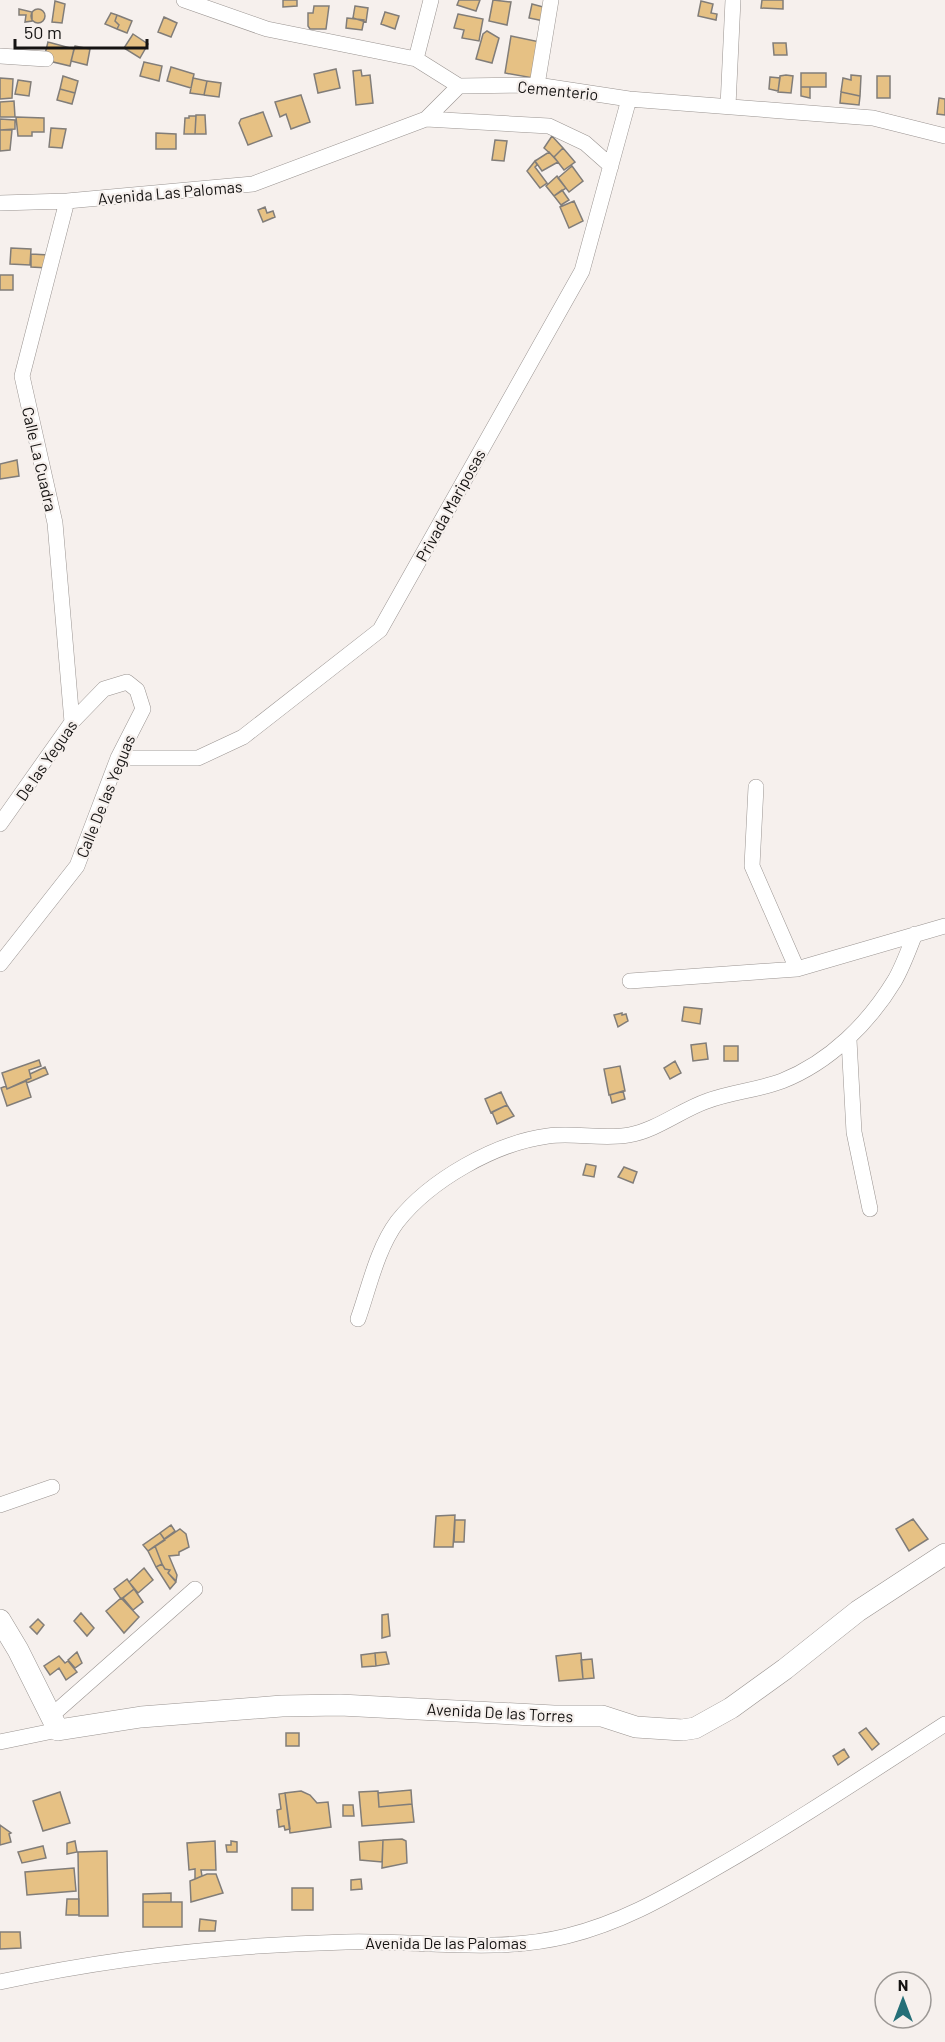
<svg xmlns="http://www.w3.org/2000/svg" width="945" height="2042" font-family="Barlow,sans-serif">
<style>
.building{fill:#e6c184;stroke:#817d79;stroke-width:1.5}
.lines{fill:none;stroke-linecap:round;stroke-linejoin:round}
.street-casing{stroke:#9a9491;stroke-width:16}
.secondary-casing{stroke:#9a9491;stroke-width:22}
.street{stroke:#fff;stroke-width:15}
.secondary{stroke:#fff;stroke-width:21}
.labels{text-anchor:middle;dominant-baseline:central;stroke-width:4.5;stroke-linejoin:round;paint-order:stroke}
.street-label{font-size:16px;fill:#151312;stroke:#f6f0ed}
</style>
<rect width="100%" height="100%" fill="#f6f0ed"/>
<!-- building -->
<path class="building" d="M283 0H297V6L283 7Z
M459 0H480L476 11 457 5Z
M493 0 511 2 507 25 489 21Z
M762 0H783V9L761 8Z
M55 1 65 4 62 23 52 22Z
M701 1 713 4 711 13 717 14 716 20 698 16Z
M532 4 547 8 544 21 529 18Z
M314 6H329L326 29H310L308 26V13H313Z
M355 6 368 8 366 22 353 18Z
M19 9 32 12V21L25 22 26 15H19Z
M31 16a7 7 0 1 1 14 0a7 7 0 1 1-14 0Z
M385 12 399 16 395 29 381 24Z
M111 13 117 15 115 21 119 25 117 29 105 24Z
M458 14 483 19 479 41 462 38 464 30 454 28Z
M117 15 132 21 127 33 117 29 119 25 115 21Z
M164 17 177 23 171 37 158 32Z
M347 18 364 20 362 30 346 28Z
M487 31 499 38 492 63 476 59 483 34Z
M133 34 148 44 140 58 124 48Z
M511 36 540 42 533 78 505 73Z
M48 42 74 49 70 66 49 61 45 54Z
M773 43H786L787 55H774Z
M75 46 90 49 87 65 71 61Z
M144 62 162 66 159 81 140 76Z
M171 67 194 74 191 88 167 81Z
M336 69 340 88 318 93 314 74Z
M361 70 362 76 370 75 373 103 356 105 353 71Z
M801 73H826V87H801Z
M786 75 793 76 791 93 778 92 780 76Z
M851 75 861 76 860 96 841 92 843 78 851 80Z
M63 76 78 81 75 93 60 89Z
M877 76H890V98H877Z
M770 77 780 78 778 91 769 89Z
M0 78 13 79 12 98 0 99Z
M193 78 207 81 204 95 190 93Z
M18 80 31 82 29 96 15 94Z
M207 81 221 83 219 97 204 95Z
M801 87H810V98L801 96Z
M60 89 75 93 72 104 57 100Z
M841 92 860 96 859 105 840 103Z
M301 95 310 122 291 129 286 114 280 117 275 102Z
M939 98 945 99V115L937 114Z
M14 101 15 117H0V102Z
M263 112 272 136 248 145 239 123 241 119Z
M196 115H205L206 134H195Z
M189 116H196L195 134H184L185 118H189Z
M16 117 44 118V132H32V136H18Z
M0 119 15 120V129L0 130Z
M51 128 66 129 62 148 49 147Z
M0 130H12L10 150 0 151Z
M156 133 176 134V149H156Z
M552 136 563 148 554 157 544 148Z
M495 140 507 141 504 161 492 160Z
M563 148 575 162 564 170 554 157Z
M549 152 558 162 542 171 535 161Z
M535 161 537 165 535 167 547 183 540 188 527 171Z
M572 166 583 181 569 192 558 178Z
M557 176 566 188 554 196 546 186Z
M562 190 569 200 561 205 554 196Z
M574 201 583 221 569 228 560 207Z
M265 207 267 213 273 211 275 217 263 222 258 210Z
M11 248 31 249 30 265 10 264Z
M31 254 49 255 48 268 31 267Z
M0 275H13V290H0Z
M17 460 19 476 0 479V464Z
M684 1007 702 1009 700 1024 682 1021Z
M622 1013V1015L626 1014 628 1021 618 1027 614 1015Z
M706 1043 708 1059 693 1061 691 1045Z
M724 1046H738V1061H724Z
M39 1060 41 1066 29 1070 31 1078 7 1089 2 1073Z
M675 1061 681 1073 670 1079 664 1068Z
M620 1066 625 1091 609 1095 604 1069Z
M45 1067 48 1074 27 1083 26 1080 31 1078 30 1074Z
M26 1081 31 1097 7 1106 1 1088 6 1086 7 1089Z
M623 1091 625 1099 612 1103 610 1095Z
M501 1092 507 1105 491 1113 485 1099Z
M507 1105 514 1116 497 1124 492 1112Z
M586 1164 596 1166 594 1177 583 1175Z
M624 1167 637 1172 633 1183 618 1177Z
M455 1515 453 1547H434L436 1516Z
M913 1519 928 1539 909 1551 896 1529Z
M455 1520H465L464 1542H454Z
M171 1525 175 1531 164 1539 160 1533Z
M180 1529 186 1534 189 1547 179 1552V1555L169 1556 177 1575 176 1581 168 1573 170 1570 165 1569 162 1564 155 1546Z
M160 1533 165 1540 148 1551 143 1545Z
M155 1546 162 1564 156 1567 148 1551Z
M162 1564 165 1569 170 1570 168 1573 176 1582 170 1589 156 1567Z
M144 1568 153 1580 138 1593 129 1582Z
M127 1579 134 1589 121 1599 114 1589Z
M134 1589 143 1602 133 1610 123 1598Z
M121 1598 139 1617 124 1633 106 1611Z
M81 1613 94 1628 87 1636 74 1621Z
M388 1614 390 1636 382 1638V1615Z
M38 1619 44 1625 37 1634 30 1627Z
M77 1652 82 1663 75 1668 68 1660Z
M386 1652 389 1664 376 1666 375 1653Z
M375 1653 376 1666 362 1667 361 1655Z
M581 1653 583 1679 559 1681 556 1656Z
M59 1656 65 1663 68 1661 77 1672 66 1680 59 1668 50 1675 44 1666Z
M592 1659 594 1678 583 1679 581 1660Z
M866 1728 879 1744 872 1750 859 1733Z
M286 1733H299V1746H286Z
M844 1749 849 1757 838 1765 833 1756Z
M411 1790 412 1804 379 1807 378 1793Z
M301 1791 310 1795 317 1803 328 1802 331 1827 290 1833 285 1793Z
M378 1791 379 1807 412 1804 414 1822 362 1826 359 1792Z
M60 1792 70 1823 43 1831 33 1801Z
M285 1793 290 1829 285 1830 284 1826 279 1827 277 1810 281 1809 279 1794Z
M343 1805H353L354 1816H343Z
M0 1825 11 1833 9 1834 11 1842 0 1845Z
M402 1839 406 1841 407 1863 382 1868 383 1840Z
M383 1840 382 1862 360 1860 359 1842Z
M75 1841 77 1852 67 1854V1843Z
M215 1841 216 1870H201L202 1876 195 1879V1869L189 1870 187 1843Z
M231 1841 237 1842V1852H227L226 1845H231Z
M43 1846 46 1858 22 1863 18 1852Z
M107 1851 108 1916H79L78 1852Z
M74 1868 76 1891 27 1895 25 1872Z
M207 1874H216L223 1893 191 1902 190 1881Z
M361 1879 362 1889 351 1890V1880Z
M292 1888H313V1910H292Z
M171 1893V1902H143V1894Z
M67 1899H79V1915H66Z
M143 1902H182V1927H143Z
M200 1919 216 1921 215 1931H199Z
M0 1932H20L21 1948 0 1949Z"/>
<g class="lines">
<!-- street casing -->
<g class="street-casing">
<path id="street" d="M184 0 267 29 416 59 459 86 537 85 629 99 873 118 945 136
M0 56 46 59
M416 59 431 0
M537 85 551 0
M728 106 733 0
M426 119 549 126 585 143 611 166
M67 201 22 376 55 523 72 722
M0 203 67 201 253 184 426 119 459 86
M118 758H198L243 737 380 630 582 271 629 99
M756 787 752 866 797 969
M0 824 72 722 104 689 127 682 137 690 143 709 118 758 77 866 0 964
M630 981 797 969 945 926
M849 1040 854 1132 870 1209
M358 1319C369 1288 377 1249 397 1222 430 1180 495 1143 548 1136 574 1132 602 1140 629 1135 657 1130 681 1110 707 1101 731 1092 758 1090 782 1081 830 1062 869 1023 895 980 903 966 909 949 915 934
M0 1505 52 1487
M51 1716 195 1589
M0 1742 58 1730
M0 1982C114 1957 229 1945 346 1942 419 1940 495 1954 567 1936 623 1922 665 1897 714 1869 793 1824 869 1773 945 1724"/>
</g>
<!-- secondary casing -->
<g class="secondary-casing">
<path id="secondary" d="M0 1620 18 1650 58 1730 141 1717 282 1706 340 1705 554 1716H602L636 1727 682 1730 695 1728 731 1708 785 1669 858 1611 945 1554"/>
</g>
<!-- street -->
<use href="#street" class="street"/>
<!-- secondary -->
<use href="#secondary" class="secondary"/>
</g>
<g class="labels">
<!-- street labels -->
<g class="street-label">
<text transform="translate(558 90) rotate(6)">Cementerio</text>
<text transform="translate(170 192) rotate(-5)">Avenida Las Palomas</text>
<text transform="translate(40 459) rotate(77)">Calle La Cuadra</text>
<text transform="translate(450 505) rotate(-61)">Privada Mariposas</text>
<text transform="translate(46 760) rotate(-55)">De las Yeguas</text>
<text transform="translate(105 796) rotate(-68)">Calle De las Yeguas</text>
<text transform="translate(500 1712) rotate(3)">Avenida De las Torres</text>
<text x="446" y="1942">Avenida De las Palomas</text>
</g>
</g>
<!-- north arrow -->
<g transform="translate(903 2000)"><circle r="28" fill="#f6f0ed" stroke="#9c9895" stroke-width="1.5"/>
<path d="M0-4.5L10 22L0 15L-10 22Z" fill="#256f78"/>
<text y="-9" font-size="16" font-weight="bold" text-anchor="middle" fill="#151312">N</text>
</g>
<!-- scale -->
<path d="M15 39v9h132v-9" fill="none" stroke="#151312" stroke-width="3"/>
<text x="24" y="39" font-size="18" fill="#151312" stroke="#f6f0ed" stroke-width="4.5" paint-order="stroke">50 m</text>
</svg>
